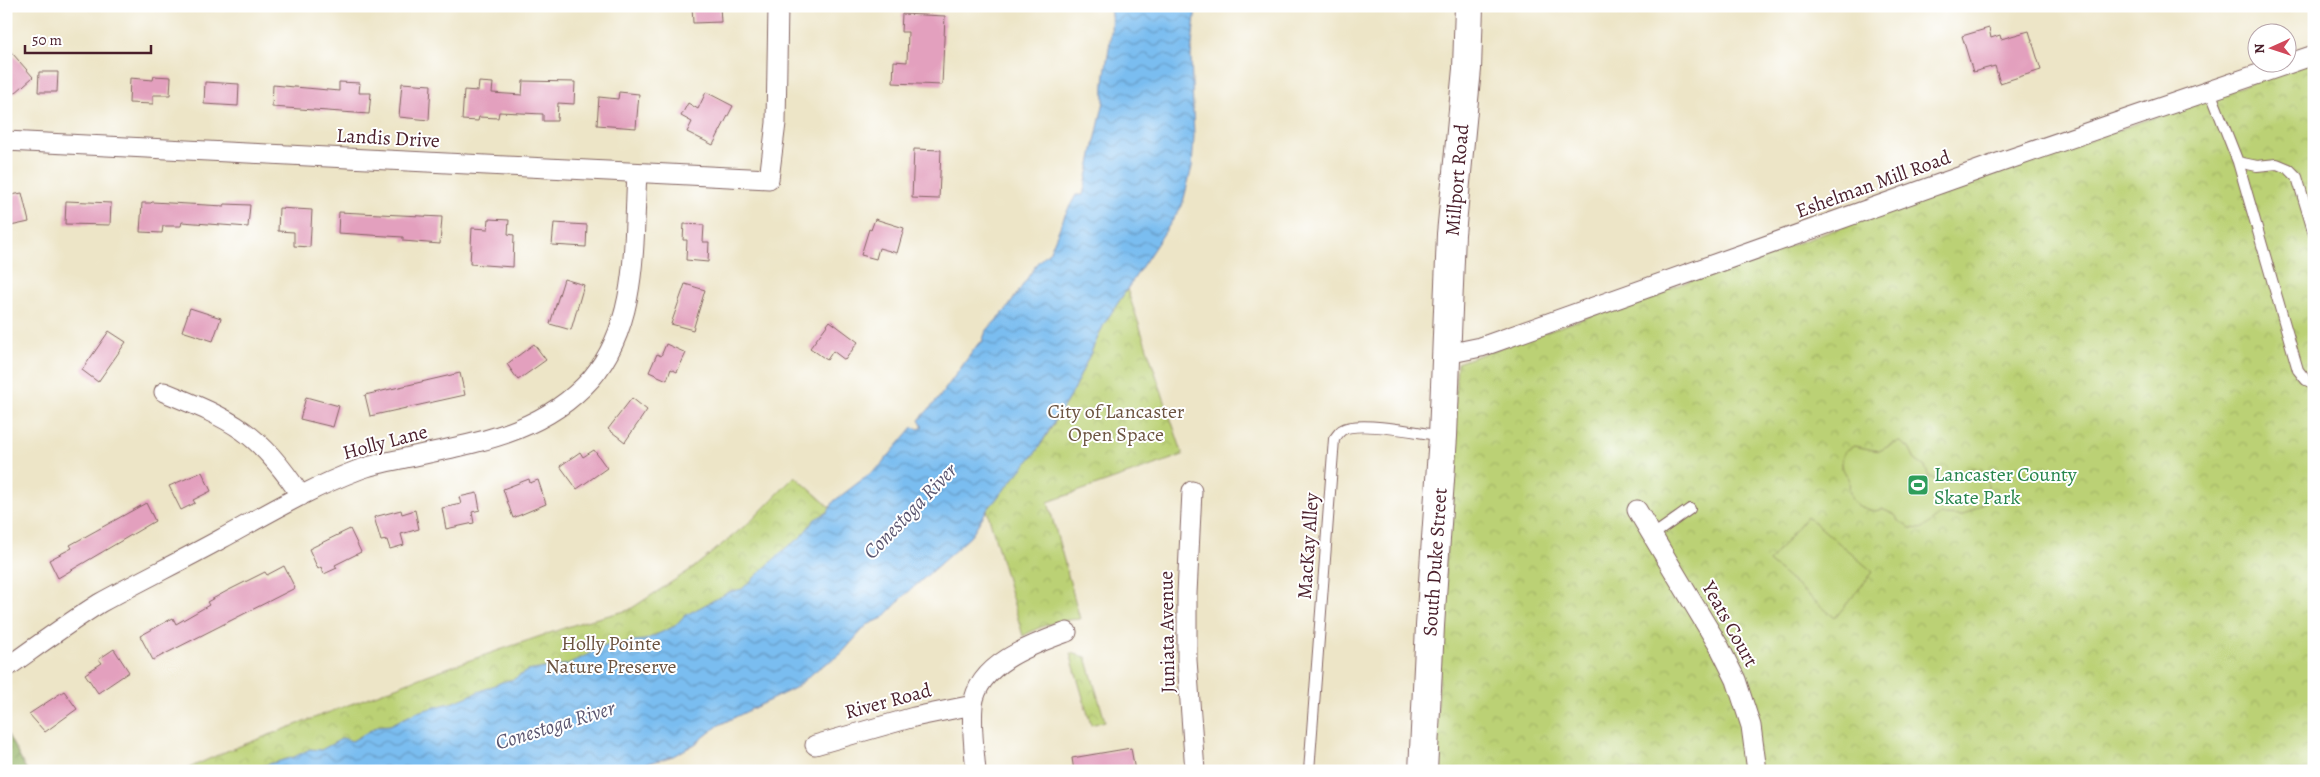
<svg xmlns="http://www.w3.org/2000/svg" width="2320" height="777" font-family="Alegreya,serif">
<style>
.forest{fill:url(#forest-crowns);stroke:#6f6948}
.park{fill:url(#park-crowns);stroke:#827850}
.pitch{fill:#bbd175;stroke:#827850}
.water{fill:url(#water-waves);stroke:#626e8e}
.building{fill:#e3a0be}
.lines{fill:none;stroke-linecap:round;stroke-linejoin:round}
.service-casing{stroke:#836462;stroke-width:12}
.minor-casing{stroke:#836462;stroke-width:21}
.secondary-casing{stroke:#836462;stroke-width:30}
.service{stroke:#fff;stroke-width:10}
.minor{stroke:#fff;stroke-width:19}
.secondary{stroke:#fff;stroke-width:28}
.labels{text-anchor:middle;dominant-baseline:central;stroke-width:4;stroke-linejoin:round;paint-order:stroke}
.street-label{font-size:20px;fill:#4a1f2b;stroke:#fff}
.park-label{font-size:20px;fill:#6c5441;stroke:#fff}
.leisure-label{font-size:20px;fill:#27864d;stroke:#fff;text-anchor:start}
.water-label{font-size:21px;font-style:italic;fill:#5b5670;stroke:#fff}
</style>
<defs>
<pattern id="forest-crowns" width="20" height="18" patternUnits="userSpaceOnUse" patternTransform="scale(1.25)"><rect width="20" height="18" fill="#94b366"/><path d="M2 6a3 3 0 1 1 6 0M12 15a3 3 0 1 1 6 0" fill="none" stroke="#7b9154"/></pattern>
<pattern id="park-crowns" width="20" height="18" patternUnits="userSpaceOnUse" patternTransform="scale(1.25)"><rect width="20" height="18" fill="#bbd175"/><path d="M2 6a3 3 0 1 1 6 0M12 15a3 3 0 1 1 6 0" fill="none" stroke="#a2b365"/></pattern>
<pattern id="water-waves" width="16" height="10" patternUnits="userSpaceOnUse" patternTransform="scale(1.25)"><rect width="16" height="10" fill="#7abdf0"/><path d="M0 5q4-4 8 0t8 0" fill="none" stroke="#6699c3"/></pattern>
</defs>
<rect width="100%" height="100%" fill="#fff"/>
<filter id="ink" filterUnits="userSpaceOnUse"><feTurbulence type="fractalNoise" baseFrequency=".02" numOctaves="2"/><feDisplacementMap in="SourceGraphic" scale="10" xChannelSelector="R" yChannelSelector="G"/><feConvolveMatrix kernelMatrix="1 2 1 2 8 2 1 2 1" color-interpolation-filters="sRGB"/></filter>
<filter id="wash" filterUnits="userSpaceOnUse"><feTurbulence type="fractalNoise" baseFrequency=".0096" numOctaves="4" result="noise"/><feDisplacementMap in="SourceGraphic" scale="20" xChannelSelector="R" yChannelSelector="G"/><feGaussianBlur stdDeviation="1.12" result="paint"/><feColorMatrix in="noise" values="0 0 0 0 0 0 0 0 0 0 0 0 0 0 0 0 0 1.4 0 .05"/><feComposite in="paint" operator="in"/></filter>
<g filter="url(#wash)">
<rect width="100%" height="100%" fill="#ede5c7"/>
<!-- forest -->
<path class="forest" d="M6 731 27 771H6Z"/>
<!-- park -->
<path class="park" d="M2314 61V771H1434L1457 363Z
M1127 289 1183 455 1048 502 1080 619C1058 620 1042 625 1023 636L987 510 1036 452 1053 425 1073 391 1104 324Z
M795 476 851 526 805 570 365 771H182L227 751 438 671 582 622 629 610 693 568 751 521Z
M1070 653 1086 657 1105 721 1091 725Z"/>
<!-- pitch -->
<path class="pitch" d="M1900 442 1909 448 1915 460 1925 467 1929 477C1934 479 1939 482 1945 482 1958 480 1980 452 1987 479 1989 488 1988 495 1984 503L1962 516 1941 515 1934 519 1923 529 1910 528 1899 521 1895 515 1882 509 1875 511C1849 505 1850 500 1849 478 1841 469 1840 462 1845 451L1854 446 1879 451 1895 443Z
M1807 516 1873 572 1835 618 1769 562Z"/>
<!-- water -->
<path class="water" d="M1110 6H1196L1191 56 1194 136 1192 167 1182 206 1104 324 1073 391 1036 452 987 510 970 537 905 595 883 618 867 625 841 654 819 668 795 688 719 725 695 744 673 756 623 771H244L294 757 310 749 321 750 343 738 352 741 378 726 390 725 417 712 454 702 502 682 514 679 527 671 570 664 600 648 612 644 621 645 632 641 645 640 675 626 684 616 729 592 742 589 787 547 799 539 815 519 828 512 834 501 880 466 913 427 919 429 923 427 919 420 938 399 978 344 982 342 986 331 1007 309 1038 262 1050 251 1065 215 1076 195H1083L1104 101C1101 69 1116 38 1110 6Z"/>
<g id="blocks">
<!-- building -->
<path class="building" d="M692 6H720L721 22 693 23Z
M902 14 945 16 942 85 893 83 894 61 907 62 908 32H901Z
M1989 28 1991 38 2000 35 2001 39 2029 31 2041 70 2000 83 1995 66 1973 72 1962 36Z
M6 46 33 77 14 94 6 85Z
M39 72H58L57 92H38Z
M154 76 171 77 170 95H153V104L129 103 130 78 153 80Z
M523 81 575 82 574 104 558 103 557 121H543V114L499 112 498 118 479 117 478 121 462 120 464 90 478 91 479 82 493 83 492 93 522 95Z
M205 82 239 84 238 106 204 104Z
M339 82 360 83 359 93H371L369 114 272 107 273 85 339 91Z
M402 83 431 85 429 120 399 117Z
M619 92 639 94 636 128 597 125 599 97 618 99Z
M706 92 733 106 713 145 687 132 692 122 681 116 688 103 698 109Z
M914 149 941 150 939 199 912 198Z
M22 193 29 222 6 227V196Z
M66 201 111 203 110 225 65 224Z
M152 202 224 206 225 204 250 205 248 227 182 222 181 226H163L162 233 140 232 142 203H151Z
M279 208 312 210 310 247 294 246V232L278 231Z
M339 212 442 217 440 244 403 241V237L338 233Z
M489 219 509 220 508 234 514 235 513 267 470 264 472 228 488 229Z
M875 219 904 228 897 253 879 248 876 259 861 255 869 229 871 230Z
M554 223 587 225 586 247 552 245Z
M684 224 704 225 703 242H709L708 262 686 260 687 240H683Z
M564 279 584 285 571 330 550 324Z
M685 284 705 290 693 330 671 324Z
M190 308 221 318 213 341 182 331Z
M830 321 858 342 845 360 833 351 827 360 810 348Z
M109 331 126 342 98 382 82 370Z
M534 344 546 360 518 380 507 364Z
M666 344 686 353 677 372 671 369 667 380 649 372 657 354 661 356Z
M460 373 465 395 370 416 365 395Z
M306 397 339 406 333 427 300 419Z
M632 398 647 410 625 442 608 429Z
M594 450 607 468 577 489 560 466 580 452 583 457Z
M202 472 211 491 193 500 195 503 181 510 169 486Z
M529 479 530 483 538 480 546 504 513 518 503 489Z
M477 493 480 510 472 512 474 523 446 529 442 508 461 504 459 497Z
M146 503 155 521 58 578 49 560 72 548 70 545Z
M401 510 402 514 415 510 419 529 401 534 404 545 390 549 387 540 381 541 374 517Z
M350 529 361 552 335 565 337 568 324 574 321 567 318 569 309 549Z
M284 566 295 588 153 660 140 636 173 618 176 624 209 605 207 602 227 591 265 572 267 575Z
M114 649 129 672 98 693 85 674 102 663 99 659Z
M64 691 77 709 45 732 29 714Z
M1131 748 1135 771H1074L1072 758Z"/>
</g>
</g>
<g filter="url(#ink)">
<use href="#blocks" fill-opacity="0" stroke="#836462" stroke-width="1"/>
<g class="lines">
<!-- service casing -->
<g class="service-casing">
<path id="service" d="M2210 91 2238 162 2298 370 2306 380 2314 384
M2238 162 2257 166 2277 164 2289 169 2297 177 2314 234
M1653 535 1690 509
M1309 771 1334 439C1336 437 1339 432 1342 430 1358 420 1422 433 1442 436"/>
</g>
<!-- minor casing -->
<g class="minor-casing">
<path id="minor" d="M6 141 769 179 776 123 778 6
M1447 354 1481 347 2001 162 2314 55
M164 392C233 420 259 432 301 496
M1192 491 1187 594V660L1195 771
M1637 510 1720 648 1736 680 1751 726 1757 771
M6 668C37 646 68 623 100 603 140 581 181 561 221 539 265 515 310 488 358 470 371 465 386 462 401 459 471 443 540 436 591 379 639 323 633 242 637 173
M815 745 914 717 973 705
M976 771C974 749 971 726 973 705 978 663 1034 644 1067 632"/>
</g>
<!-- secondary casing -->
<g class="secondary-casing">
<path id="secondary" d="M1423 771 1430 626 1443 436 1451 234 1467 69 1469 6"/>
</g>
<!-- service -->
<use href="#service" class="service"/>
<!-- minor -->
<use href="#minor" class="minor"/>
<!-- secondary -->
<use href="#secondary" class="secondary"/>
</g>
</g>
<!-- icons -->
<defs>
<g id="stadium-square" transform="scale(1.125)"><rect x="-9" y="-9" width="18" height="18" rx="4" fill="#2e9e5b" stroke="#fff"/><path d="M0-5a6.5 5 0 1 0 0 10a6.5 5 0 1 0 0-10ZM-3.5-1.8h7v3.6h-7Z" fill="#fff"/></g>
</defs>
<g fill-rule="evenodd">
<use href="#stadium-square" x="1918" y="485"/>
</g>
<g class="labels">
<!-- street labels -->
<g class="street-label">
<text transform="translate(388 138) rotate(3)">Landis Drive</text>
<text transform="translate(1457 180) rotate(-85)">Millport Road</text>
<text transform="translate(1873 184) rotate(-20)">Eshelman Mill Road</text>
<text transform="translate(385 442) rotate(-15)">Holly Lane</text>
<text transform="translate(1308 546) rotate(-86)">MacKay Alley</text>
<text transform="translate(1435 562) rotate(-86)">South Duke Street</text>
<text transform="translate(1730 624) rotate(61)">Yeats Court</text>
<text transform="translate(1167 632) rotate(-91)">Juniata Avenue</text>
<text transform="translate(888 701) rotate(-15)">River Road</text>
</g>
<!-- park labels -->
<g class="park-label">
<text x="1116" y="411">City of Lancaster<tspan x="1116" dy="23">Open Space</tspan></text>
<text x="611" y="643">Holly Pointe<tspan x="611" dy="23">Nature Preserve</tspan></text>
</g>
<!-- leisure labels -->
<g class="leisure-label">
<text x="1934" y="474">Lancaster County<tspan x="1934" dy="23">Skate Park</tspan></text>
</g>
<!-- water labels -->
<g class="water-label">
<text transform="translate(910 511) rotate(-46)">Conestoga River</text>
<text transform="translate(555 725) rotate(-17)">Conestoga River</text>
</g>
</g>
<!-- margin -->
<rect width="2320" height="777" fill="none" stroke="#fff" stroke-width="25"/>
<!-- north arrow -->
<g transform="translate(2272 48) rotate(267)"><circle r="24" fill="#ffffff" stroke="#b7a5aa"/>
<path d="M0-4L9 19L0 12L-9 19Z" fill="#d1495b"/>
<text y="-8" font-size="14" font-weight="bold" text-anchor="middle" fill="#4a1f2b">N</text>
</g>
<!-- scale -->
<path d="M25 45v8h126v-8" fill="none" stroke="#4a1f2b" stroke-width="2.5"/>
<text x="32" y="45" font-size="15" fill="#4a1f2b" stroke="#ffffff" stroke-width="4" paint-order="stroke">50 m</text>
</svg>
